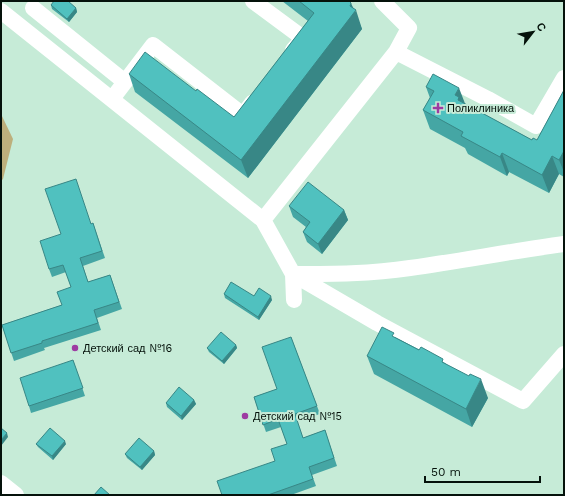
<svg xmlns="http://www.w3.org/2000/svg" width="565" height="496" font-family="'Work Sans',sans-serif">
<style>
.green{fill:#bdaf7c}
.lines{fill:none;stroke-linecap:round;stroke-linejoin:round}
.minor{stroke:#fff;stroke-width:16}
.wall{fill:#45a6a4}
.shaded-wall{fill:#388786}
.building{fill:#50c1bf;stroke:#388786}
.poi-dot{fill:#9d3ba2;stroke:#c6ebd7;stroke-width:1.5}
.labels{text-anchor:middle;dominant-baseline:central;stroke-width:4;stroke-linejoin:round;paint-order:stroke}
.poi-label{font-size:11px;fill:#05120b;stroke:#c6ebd7;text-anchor:start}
</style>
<rect width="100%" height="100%" fill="#c6ebd7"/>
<!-- green -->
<path class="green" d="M1 114 13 139 3 179 1 181Z"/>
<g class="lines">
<!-- minor -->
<path class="minor" d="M253 1 303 38 293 50
M33 8 125 82
M1 11 263 220 293 274 294 300
M396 52 488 99 536 126 564 78
M112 99 153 45 243 115 252 103
M263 220 396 52 409 28 382 1
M293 274 377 323 523 401 564 354
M293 274C332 274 371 274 410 268 461 261 512 251 564 244
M1 483 16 495"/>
</g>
<!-- wall -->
<path class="wall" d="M282 1H349L353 8 362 29 248 178 135 92 129 74 196 91 234 117 308 21Z
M51 5 76 8 77 12 69 22 52 9Z
M426 87 465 104 532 140H537L564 90V177L559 174 549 193 509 172 507 176 468 154 465 148 430 129 423 110 430 98Z
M289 206 344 210 348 220 322 254 307 242 303 232 306 227 293 217Z
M93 223 105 258 83 266 88 282 110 275 122 309 97 318 101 330 44 348 45 350 14 361 2 325 62 305 71 287 66 272 52 277 49 269 91 224Z
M224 294 254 296 272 300 259 320 225 298Z
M291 337 320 414 297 421 303 438 325 430 337 466 312 475 316 486 291 495H222L275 461 287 444 281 427 266 432 254 397 277 389Z
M395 337 445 363 488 398 472 427 374 374 367 356Z
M236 345 237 348 224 364 209 352 207 348Z
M73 360 85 396 31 413 29 406Z
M194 400 196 404 182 420 167 407 166 403Z
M36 444H66L53 460 38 447Z
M154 451 155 455 142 470 127 458 125 454Z"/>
<!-- shaded-wall -->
<path class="shaded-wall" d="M351 3 355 12 356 10 362 29 248 178 241 160Z
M76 8 77 12 69 22 67 19Z
M459 88 466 106 462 113 455 95Z
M564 151V172L559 160Z
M502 153 509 172 507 176 500 157Z
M552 156 559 174 549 193 542 175Z
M344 210 348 220 322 254 318 244Z
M271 296 272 300 259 320 258 317Z
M236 345 237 348 224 364 222 361Z
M481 379 488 398 472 427 466 409Z
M194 400 196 404 182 420 181 416Z
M7 433 8 437 1 446V440Z
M65 441 66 444 53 460 52 456Z
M154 451 155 455 142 470 140 467Z"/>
<!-- building -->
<path class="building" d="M54 1H68L76 8 67 19 51 5Z
M299 1H349L351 3 350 6 356 10 241 160 129 74 145 52 196 91 197 89 234 117 314 13Z
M433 74 459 88 455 95 459 97 458 100 532 140 533 138 537 140 564 90V151L559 160 552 156 542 175 502 153 500 157 461 136 463 132 423 110 434 91 426 87Z
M76 179 91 224 93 223 102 251 80 258 88 282 110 275 119 302 94 310 98 323 42 341V343L11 353 2 325 62 305 57 292 71 287 63 265 49 269 40 241 61 234 45 189Z
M308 182 344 210 318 244 303 232 310 222 289 206Z
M231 282 254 296 259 288 271 296 258 317 224 294Z
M382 327 394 333 392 336 419 350 421 347 443 359 442 362 469 376 470 374 481 379 466 409 367 356Z
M221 332 236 345 222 361 207 348Z
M291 337 317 406 295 414 303 438 325 430 334 458 309 467 313 479 268 495H222L217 481 275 461 271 449 287 444 278 419 263 425 254 397 277 389 262 347Z
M73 360 83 388 29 406 20 378Z
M179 387 194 400 181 416 166 403Z
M1 428 7 433 1 440Z
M50 428 65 441 52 456 36 444Z
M139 438 154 451 140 467 125 454Z
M101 487 110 495H94Z"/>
<!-- markers -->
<g class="poi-dot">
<path d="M436 102h4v4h4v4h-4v4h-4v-4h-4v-4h4z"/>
<circle cx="75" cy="348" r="4"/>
<circle cx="245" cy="416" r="4"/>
</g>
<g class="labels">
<!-- poi labels -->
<g class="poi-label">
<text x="447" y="108">Поликлиника</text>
<text x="83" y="348">Детский сад №16</text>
<text x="253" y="416">Детский сад №15</text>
</g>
</g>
<!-- border -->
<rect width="565" height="496" fill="none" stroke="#05120b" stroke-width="4"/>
<!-- north arrow -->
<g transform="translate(533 32) rotate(59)" stroke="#c6ebd7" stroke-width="3" paint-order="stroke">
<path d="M0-3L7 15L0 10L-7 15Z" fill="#05120b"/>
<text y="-6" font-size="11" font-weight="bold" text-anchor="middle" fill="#05120b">С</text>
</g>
<!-- scale -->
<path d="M425 476v6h115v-6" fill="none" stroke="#05120b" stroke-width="2"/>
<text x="431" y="476" font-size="12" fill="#05120b" stroke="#c6ebd7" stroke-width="3" paint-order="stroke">50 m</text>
</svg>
